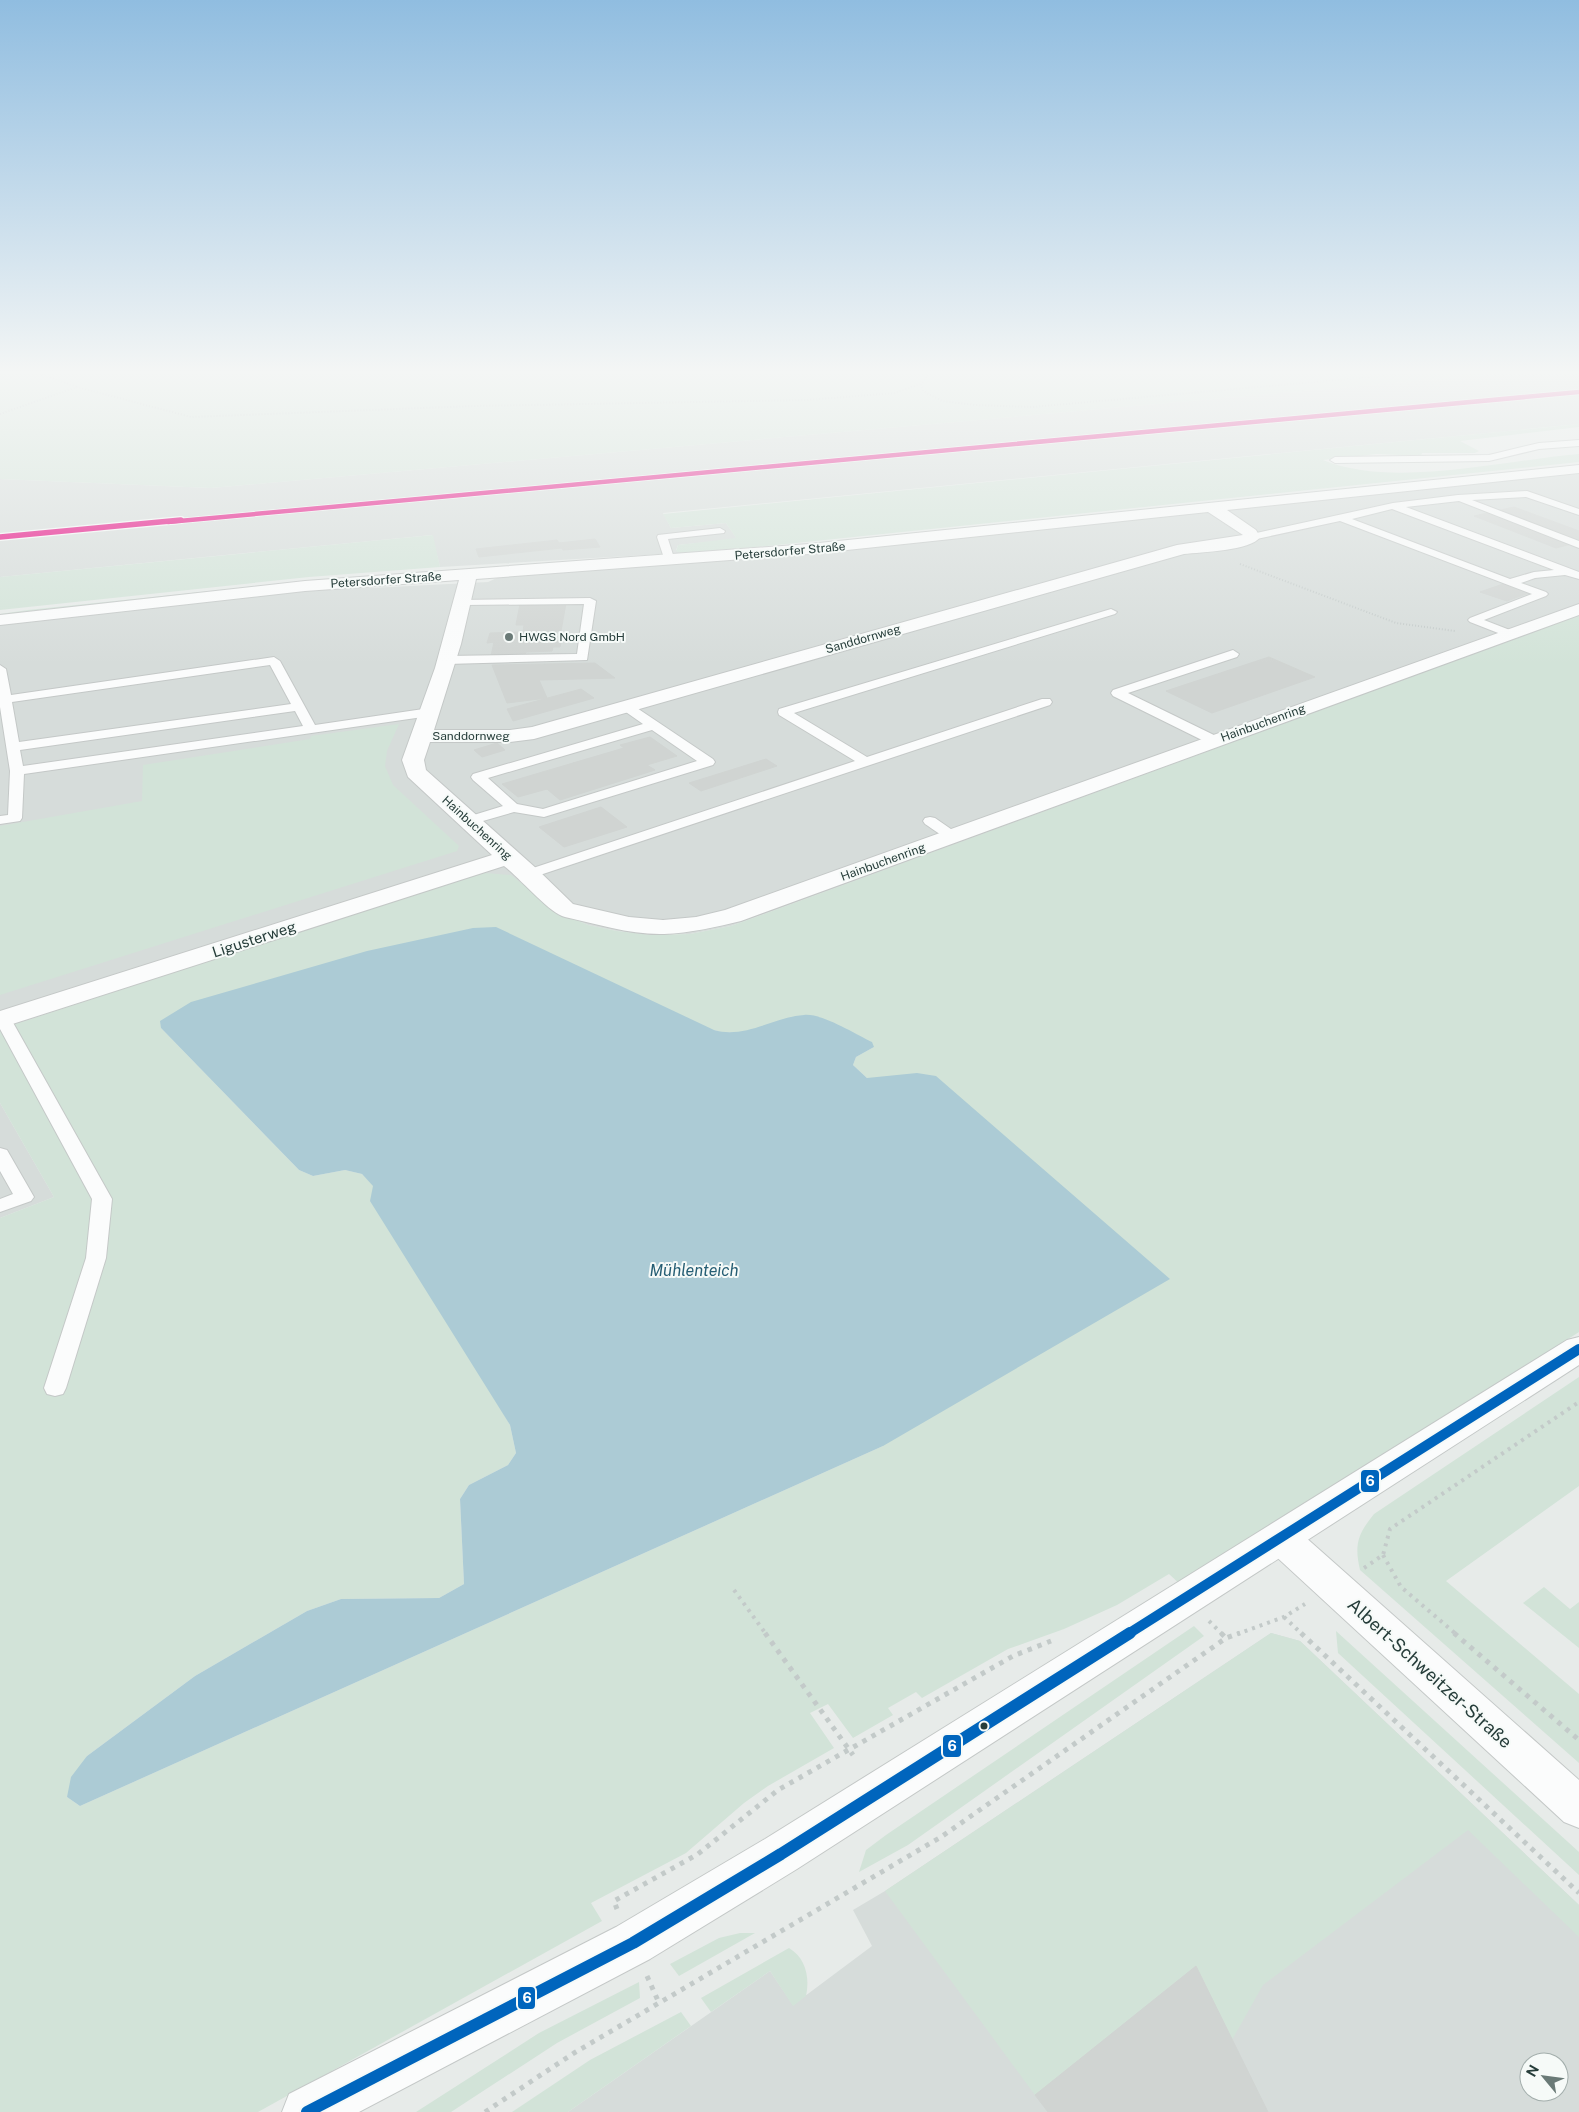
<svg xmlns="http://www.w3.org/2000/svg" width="1579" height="2112" font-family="'Public Sans',sans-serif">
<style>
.built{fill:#d6dcda;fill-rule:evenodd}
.green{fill:#d2e3d8;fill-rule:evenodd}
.water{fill:#accbd5}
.building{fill:#d0d4d2;stroke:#d0d4d2}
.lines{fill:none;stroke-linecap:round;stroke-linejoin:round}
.service-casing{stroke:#c4c8c7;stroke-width:2}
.minor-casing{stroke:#c4c8c7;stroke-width:2}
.tertiary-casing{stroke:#c4c8c7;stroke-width:2}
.path-far2{stroke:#c3cac9;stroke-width:2;stroke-dasharray:1 2;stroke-linecap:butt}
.path-far1{stroke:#c3cac9;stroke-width:4;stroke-dasharray:3 5;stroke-linecap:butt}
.path{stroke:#c3cac9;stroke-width:5;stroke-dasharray:4.5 6;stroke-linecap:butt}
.service{fill:#fbfcfc;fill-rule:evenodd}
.minor{fill:#fbfcfc;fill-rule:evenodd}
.tertiary{fill:#fbfcfc;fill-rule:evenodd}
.bus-1-far1-casing{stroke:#f6faf8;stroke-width:14}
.bus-1-casing{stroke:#f6faf8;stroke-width:16}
.bus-1-far1{stroke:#0065bd;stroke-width:10}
.bus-1{stroke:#0065bd;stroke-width:12}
.rail-1-far1-casing{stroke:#f6faf8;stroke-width:6}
.rail-1-casing{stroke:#f6faf8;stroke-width:8}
.rail-1-far1{stroke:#e5007d;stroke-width:4.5}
.rail-1{stroke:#e5007d;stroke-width:5.5}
.poi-dot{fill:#6a7a77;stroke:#f6faf8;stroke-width:2}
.bus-dot{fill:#263d3a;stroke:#f6faf8;stroke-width:2}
.labels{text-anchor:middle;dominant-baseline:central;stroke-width:4;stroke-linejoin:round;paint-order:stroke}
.far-street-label{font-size:12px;fill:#263d3a;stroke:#f6faf8}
.far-poi-label{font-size:12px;fill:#263d3a;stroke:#f6faf8;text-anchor:start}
.street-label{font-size:15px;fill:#263d3a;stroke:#f6faf8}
.water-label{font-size:16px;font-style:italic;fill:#265e74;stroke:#f6faf8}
.near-street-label{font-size:18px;fill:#263d3a;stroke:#f6faf8}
.line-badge{stroke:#f6faf8;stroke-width:2}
.badge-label{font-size:14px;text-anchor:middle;font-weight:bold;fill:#fff}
</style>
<rect width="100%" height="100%" fill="#e7ebe9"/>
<!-- built -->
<path class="built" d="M1541 370H1579V424L663 513 671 528 726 523 737 539 678 545 676 550 680 553 440 567 432 535 0 577V479L211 488Z
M1579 473V615L731 926 690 934 651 935 617 931 588 925 470 876 0 1029V624L345 587 371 588 488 582 499 577Z
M0 1103 54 1197 0 1218Z
M1271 1633 1300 1641 1579 1905V2112H568L770 1971 793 2005 872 1946 853 1910 885 1891ZM1529 2062H1559V2092H1529Z"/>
<!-- green -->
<path class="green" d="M0 370H1541L211 488 0 479Z
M1579 424V427L1460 441 1479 451 1475 453H1422L1421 456 1377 454 1323 460C1393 489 1505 460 1579 454V462L767 546 680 553 676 551 678 545 736 538 726 523 671 528 663 514Z
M433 535 440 567 309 577 0 610V577Z
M549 564 0 616V614L28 610 307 581Z
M1579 615V1332L1182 1586 1169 1574 1117 1605 1064 1629 1008 1649 922 1698 916 1692 888 1708 893 1715 853 1738 828 1704 810 1713 834 1748 768 1786 744 1803 686 1853 591 1903 602 1921 258 2112H0V1218L54 1197 0 1103V1029L470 876 485 873 511 875 558 912 588 925 617 931 651 935 690 934 731 926ZM161 1028 714 1030 724 1033 737 1032 874 1047 856 1057 853 1065 867 1078 876 1079 883 1446 80 1806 67 1797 87 1756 195 1676 307 1611 341 1599 439 1598 464 1584 460 1499 469 1485 508 1465 516 1453 510 1425 374 1186 362 1174 345 1170 313 1176 299 1170Z
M399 724 387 751 385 766 393 785 459 846 457 851 0 995V826L142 801 143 765 310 739 311 736Z
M1579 1377V1486L1446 1581 1579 1694V1763L1360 1570C1354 1544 1358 1534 1374 1514Z
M1544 1587 1570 1609 1579 1602V1648L1523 1603Z
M1194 1626 1204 1636 908 1845 859 1872 866 1850 886 1835Z
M1336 1631 1579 1852V1875L1338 1653Z
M1271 1633 1300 1641 1579 1905V1937L1468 1830 1263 1985 1232 2040 1196 1966 1035 2095 885 1891Z
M740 1933H755L679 1976 670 1964 719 1938Z
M789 1948C806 1958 810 1978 806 1996L793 2006 770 1971 711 2012 701 1998Z
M639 1982 640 1998 557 2043 451 2112H416L539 2033Z
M681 2012 691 2026 568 2112H512L590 2060Z"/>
<!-- water -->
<path class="water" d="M1127 370H1235L1178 374Z
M496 927 714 1030C745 1039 774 1017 804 1015 822 1013 855 1034 872 1042L874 1047 856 1057 853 1065 867 1078 917 1073 936 1076 1170 1279 883 1446 80 1806 67 1797 71 1777 87 1756 195 1676 307 1611 341 1599 439 1598 464 1584 460 1499 469 1485 508 1465 516 1453 510 1425 370 1201 373 1186 362 1174 345 1170 313 1176 299 1170 161 1028 160 1021 191 1002 367 951 473 928Z"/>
<!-- building -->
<path class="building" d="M1514 507 1579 531V542L1556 548 1474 516Z
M595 539 600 547 563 550 562 548 479 557 476 549 557 540 559 543Z
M1503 584 1529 593 1507 601 1480 592Z
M566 603 561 631H556L555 638H562L560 647H553L552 651 526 652 525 655 491 656 494 642 487 643 490 633 523 632 524 625H516L520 604Z
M1269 657 1315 677 1212 713 1166 691Z
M595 663 615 678 539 680 547 698 507 703 492 665Z
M581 689 594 698 513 721 507 709Z
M650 737 677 756 647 765 655 770 560 800 541 784 584 771 573 763 624 748 620 745Z
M497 743 505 750 482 757 474 750Z
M766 759 777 766 701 791 689 783Z
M573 763 584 771 541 784 547 789 518 797 502 784Z
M601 807 627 827 564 847 539 827Z
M1196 1966 1268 2112H1048L1035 2095Z"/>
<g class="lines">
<!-- service casing -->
<g class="service-casing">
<path id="service" d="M1579 440V446L1539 449 1489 461 1335 463 1330 460 1335 457 1489 455 1539 443Z
M1527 491 1579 509V515L1526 497 1472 500 1579 541V548L1459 501 1406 507 1579 572V579L1565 575 1535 578 1521 583 1546 592 1548 594 1546 596 1484 620 1515 632 1517 634 1515 636 1511 638 1470 622 1468 620 1470 618 1532 594 1340 521 1252 540 1247 537 1252 534 1393 503 1458 495ZM1392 509 1554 570 1534 572 1510 579 1352 519Z
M720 528 725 531 724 533 668 539 675 561 670 564 665 561 657 537 658 535Z
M590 598 596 601 587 660 447 664 441 660 447 656 577 654 584 604 464 605 458 602 460 600Z
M1111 609 1117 612 1115 614 794 713 867 757 1042 699H1050L1052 702 1050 705 534 877H524L522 874 524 871 855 761 779 715 778 712 779 709Z
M1233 650 1239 654 1237 657 1128 693 1220 738 1222 741 1220 744H1210L1113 696 1111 693 1113 690Z
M274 657 280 661 315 725 430 708 436 712 430 716 24 774 22 818 20 821 0 824V816L8 815 10 771 0 707V665L6 669 11 695ZM270 665 291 704 19 742 12 702ZM295 711 303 726 23 766 20 750Z
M627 703 631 704 713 759 715 762 713 765 544 817 514 812 469 825 464 824 462 821 464 818 503 806 473 780 471 777 473 774 643 724 623 710 621 707 623 704ZM652 730 697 761 543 809 517 804 488 778Z
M930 817 935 818 961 836 959 839C947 842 935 830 925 824L923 821 925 818Z
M3 1014 9 1015 11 1019 112 1199 106 1258 66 1388 63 1394 55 1396 47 1394 44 1388 86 1258 92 1199 0 1029V1015Z
M0 1148 7 1150 34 1197 31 1201 0 1212V1199L13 1194 0 1171Z"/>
</g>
<!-- minor casing -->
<g class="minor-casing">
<path id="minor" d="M1579 465V473L1227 510 1256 530 1260 537C1251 551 1201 552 1184 554L534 739 510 742H430L424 760 426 770 537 869 573 904 629 917 663 920 696 917 725 910 1579 604V615L741 921C716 927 690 933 664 934 631 935 597 924 565 917 549 913 520 878 504 866L0 1028V1011L492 855 408 777 402 760 435 668 459 580 305 591 0 625V615L305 581 809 544ZM1208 512 1243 535 1177 545 532 727 510 730H434L461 644 476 579 809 554Z
M1282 1524 1295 1528 1579 1780V1828L1564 1822 1269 1550 1263 1539 1269 1528Z"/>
</g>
<!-- tertiary casing -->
<g class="tertiary-casing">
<path id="tertiary" d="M1579 1337V1365L797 1869 650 1959 359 2112H282L289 2094 616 1927 765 1839 1567 1340Z"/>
</g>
<!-- path-far2 -->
<path class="path-far2" d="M0 370 31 371 77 387
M932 370 921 384 923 391 942 401 975 405 1032 407 1450 370
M0 414 77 387 191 417 474 406 808 400 894 393 921 384
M1240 564 1396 623 1455 631"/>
<!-- path-far1 -->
<path class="path-far1" d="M1383 1555 1401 1587 1456 1634
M1364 1568 1383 1555 1390 1529 1579 1402
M734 1590 766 1634
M1284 1617 1302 1634
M1209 1621 1222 1634
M1237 1634 1284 1617 1305 1604"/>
<!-- path -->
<path class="path" d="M765 1633 853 1755
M1221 1633 1226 1638
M1301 1633 1579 1893
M1454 1633 1579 1740
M617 1909 614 1901 698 1854 778 1790 1013 1656 1051 1641
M647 1976 659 2003
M485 2112 574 2053 941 1837 1226 1638 1240 1633"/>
<!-- service -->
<use href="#service" class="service"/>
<!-- minor -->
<use href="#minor" class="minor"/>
<!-- tertiary -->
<use href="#tertiary" class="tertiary"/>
<!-- bus-1-far1 casing -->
<g class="bus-1-far1-casing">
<path id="bus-1-far1" d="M1128 1634 1579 1349"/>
</g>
<!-- bus-1 casing -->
<g class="bus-1-casing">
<path id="bus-1" d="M307 2112 633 1943 781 1854 1130 1633"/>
</g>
<!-- bus-1-far1 -->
<use href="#bus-1-far1" class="bus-1-far1"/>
<!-- bus-1 -->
<use href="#bus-1" class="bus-1"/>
<!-- rail-1-far1 casing -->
<g class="rail-1-far1-casing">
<path id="rail-1-far1" d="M168 522 1579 392"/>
</g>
<!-- rail-1 casing -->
<g class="rail-1-casing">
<path id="rail-1" d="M0 537 181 520"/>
</g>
<!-- rail-1-far1 -->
<use href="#rail-1-far1" class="rail-1-far1"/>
<!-- rail-1 -->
<use href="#rail-1" class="rail-1"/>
</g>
<!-- sky -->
<linearGradient id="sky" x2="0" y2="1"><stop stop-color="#90bde0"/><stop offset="0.56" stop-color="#f4f6f5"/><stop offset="1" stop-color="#f4f6f5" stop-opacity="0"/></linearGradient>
<rect width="1579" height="665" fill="url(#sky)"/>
<!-- markers -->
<circle class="poi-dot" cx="509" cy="637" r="5"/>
<circle class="bus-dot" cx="984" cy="1726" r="4.5"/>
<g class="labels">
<!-- far-street labels -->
<g class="far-street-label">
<text transform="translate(790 551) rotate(-5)">Petersdorfer Straße</text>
<text transform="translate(386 580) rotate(-4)">Petersdorfer Straße</text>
<text transform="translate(863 639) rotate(-16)">Sanddornweg</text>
<text transform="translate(1263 723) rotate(-20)">Hainbuchenring</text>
<text x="471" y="736">Sanddornweg</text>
<text transform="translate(477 828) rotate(42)">Hainbuchenring</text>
<text transform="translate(883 862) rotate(-20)">Hainbuchenring</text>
</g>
<!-- far-poi labels -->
<g class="far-poi-label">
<text x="519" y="637">HWGS Nord GmbH</text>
</g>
<!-- street labels -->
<g class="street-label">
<text transform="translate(254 939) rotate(-18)">Ligusterweg</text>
</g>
<!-- water labels -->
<g class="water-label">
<text x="694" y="1270">Mühlenteich</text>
</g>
<!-- near-street labels -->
<g class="near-street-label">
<text transform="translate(1430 1673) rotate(42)">Albert-Schweitzer-Straße</text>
</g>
</g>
<g class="line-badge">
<rect x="1360" y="1469" width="20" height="24" rx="5" fill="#0065bd"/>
<rect x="942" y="1734" width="20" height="24" rx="5" fill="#0065bd"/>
<rect x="517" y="1986" width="19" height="24" rx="5" fill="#0065bd"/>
</g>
<g class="badge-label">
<text x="1370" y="1486">6</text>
<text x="952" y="1751">6</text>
<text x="527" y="2003">6</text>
</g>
<!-- north arrow -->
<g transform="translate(1544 2077) rotate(299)"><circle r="24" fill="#f6faf8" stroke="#a3aeac"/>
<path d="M0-4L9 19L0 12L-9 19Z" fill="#6a7a77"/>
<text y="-8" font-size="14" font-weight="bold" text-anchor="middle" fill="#263d3a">N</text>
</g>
</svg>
